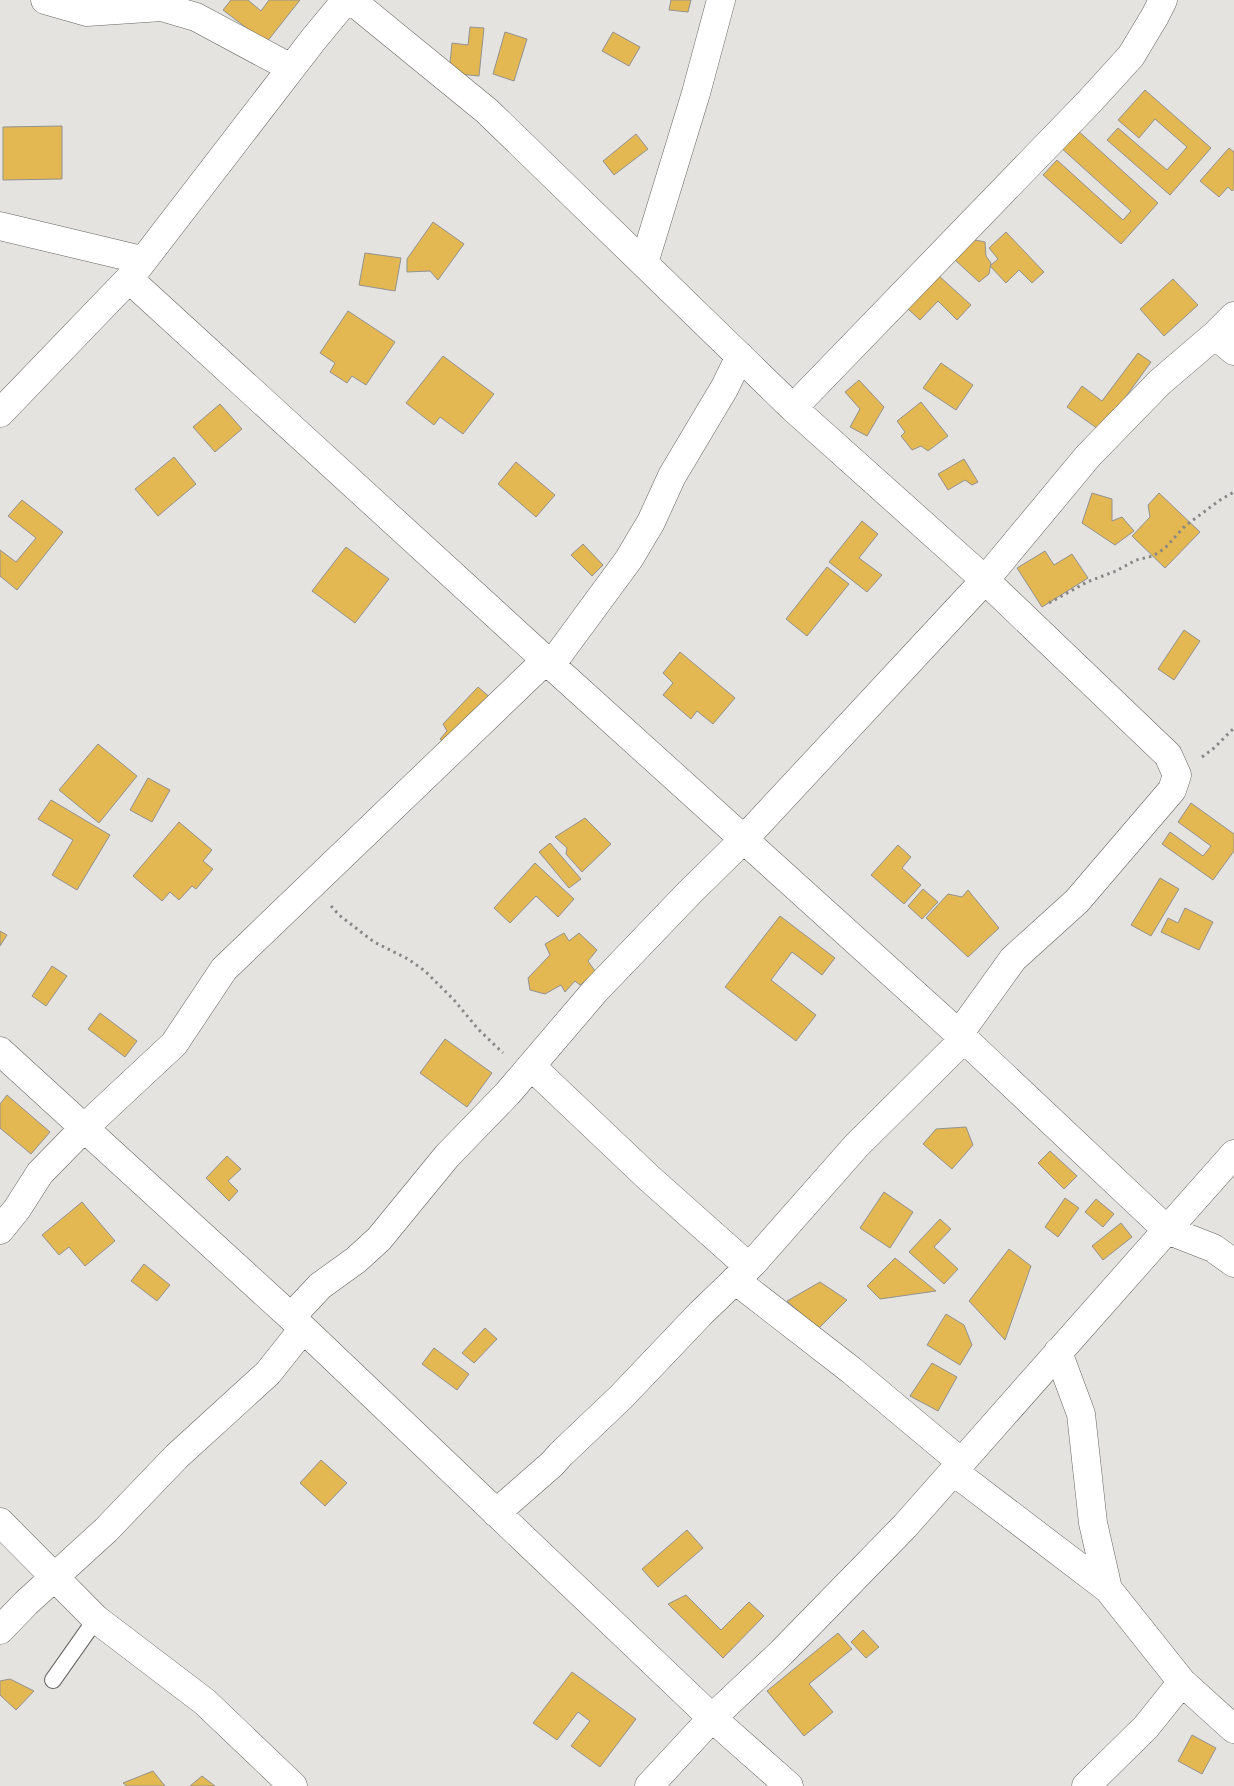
<svg xmlns="http://www.w3.org/2000/svg" width="1234" height="1786" font-family="'Sofia Sans Condensed',sans-serif">
<style>
.building{fill:#e3b852;stroke:#939290}
.lines{fill:none;stroke-linecap:round;stroke-linejoin:round}
.lane-casing{stroke:#666562;stroke-width:18}
.street-casing{stroke:#666562;stroke-width:29}
.path{stroke:#898886;stroke-width:3;stroke-dasharray:2.5 4;stroke-linecap:butt}
.lane{stroke:#fff;stroke-width:16}
.street{stroke:#fff;stroke-width:28}
</style>
<rect width="100%" height="100%" fill="#e4e3e0"/>
<!-- building -->
<path class="building" d="M231 0H248L261 11 269 0H300L266 43 223 10Z
M671 0H691L688 12 669 10Z
M470 27 484 28 479 76 449 73 452 43 468 45Z
M505 32 527 39 514 81 493 74Z
M613 32 640 47 629 66 602 51Z
M1145 90 1211 148 1170 195 1107 140 1118 128 1167 170 1187 147 1155 119 1139 138 1118 120Z
M62 126V179L3 180V127Z
M1075 128 1158 203 1121 244 1043 175 1057 160 1123 220 1131 211 1059 146Z
M636 134 648 149 614 175 603 161Z
M1229 148 1234 152V189L1232 191 1228 187 1219 197 1200 181Z
M433 222 464 244 438 280 430 271 407 272V259Z
M1006 232 1044 272 1032 283 1019 270 1006 283 990 266 998 259 989 248Z
M965 238 985 242 986 256 991 263 989 274 979 282 955 260Z
M365 253 401 258 395 291 359 285Z
M938 275 971 305 957 320 938 301 920 320 907 308Z
M1173 279 1198 305 1164 336 1140 309Z
M348 311 395 342 366 385 352 376 347 383 330 372 335 363 320 353Z
M1138 353 1151 362 1101 431 1067 407 1082 386 1102 401Z
M443 356 494 394 463 434 440 417 434 425 406 403Z
M941 363 973 385 956 410 923 388Z
M859 380 884 407 867 436 850 427 860 409 845 392Z
M921 402 948 436 928 451 921 446 912 450 901 436 905 432 897 421Z
M220 404 242 429 215 452 193 427Z
M174 457 196 484 158 516 135 489Z
M964 459 978 482 972 485 965 480 948 490 938 474Z
M516 462 555 495 536 517 498 484Z
M1092 493 1112 499V521L1122 517 1134 531 1115 545 1082 523Z
M1159 493 1200 532 1165 568 1132 536 1150 517 1148 505Z
M22 500 63 532 17 590 0 576V550L16 562 36 538 8 516Z
M862 521 878 534 859 558 882 575 867 592 829 562Z
M583 544 603 565 592 576 571 555Z
M346 547 389 579 355 623 312 591Z
M1045 551 1054 565 1072 554 1088 578 1042 607 1017 568Z
M827 567 849 584 807 636 786 619Z
M1184 630 1200 641 1174 680 1158 669Z
M680 652 735 698 713 724 697 711 691 719 663 695 673 683 663 673Z
M478 687 492 699 448 747 440 739 447 731 443 724Z
M98 744 137 776 99 823 59 790Z
M148 778 170 790 152 822 130 810Z
M51 800 110 835 77 890 52 875 73 840 38 819Z
M1191 803 1234 834V851L1213 880 1162 844 1170 832 1203 856 1211 846 1178 822Z
M585 818 611 844 582 872 566 854 567 848 555 837Z
M179 822 212 850 203 861 213 869 196 889 192 886 179 900 170 892 162 901 133 876Z
M550 843 581 879 569 888 539 852Z
M898 845 911 857 902 868 921 885 904 904 871 875Z
M535 863 574 899 558 917 536 896 510 923 494 908Z
M1160 878 1179 889 1151 936 1131 925Z
M923 889 938 902 922 919 908 906Z
M968 890 999 928 968 957 926 918 948 894 962 897Z
M1185 908 1213 922 1199 950 1161 932 1168 918 1178 923Z
M780 916 835 958 822 975 792 952 771 980 816 1015 796 1041 725 987Z
M0 931 7 935 0 946Z
M564 933 569 941 579 933 597 950 588 961 597 974 580 985 575 981 565 992 561 985 545 994 530 990 528 978 550 955 545 944Z
M52 966 67 976 46 1006 32 996Z
M100 1013 137 1041 125 1057 88 1029Z
M445 1039 492 1073 467 1107 420 1073Z
M7 1095 50 1132 31 1154 0 1128V1104Z
M966 1127 973 1145 952 1169 923 1144 936 1129Z
M1050 1151 1077 1176 1064 1189 1038 1163Z
M227 1156 241 1169 228 1181 238 1191 229 1201 206 1178Z
M884 1192 913 1212 890 1248 860 1228Z
M1065 1198 1079 1208 1058 1237 1045 1227Z
M1096 1199 1114 1214 1103 1227 1085 1212Z
M82 1202 115 1241 85 1266 69 1247 59 1255 42 1235Z
M940 1219 951 1229 934 1247 958 1269 944 1284 909 1252Z
M1121 1223 1132 1237 1103 1260 1092 1246Z
M1009 1249 1031 1266 1005 1340 969 1301Z
M895 1258 936 1291 880 1299 867 1286Z
M144 1264 170 1285 157 1301 131 1281Z
M820 1282 847 1300 818 1329 787 1301Z
M946 1314 964 1325 972 1345 960 1365 927 1345Z
M485 1328 497 1339 474 1363 462 1353Z
M434 1348 469 1374 457 1390 422 1364Z
M932 1363 957 1377 938 1411 910 1396Z
M321 1460 347 1483 325 1506 300 1483Z
M687 1530 703 1548 658 1587 642 1569Z
M686 1595 721 1630 749 1602 764 1616 723 1658 668 1604Z
M863 1630 879 1647 866 1658 851 1642Z
M838 1633 852 1649 809 1684 833 1712 804 1736 767 1691Z
M572 1672 636 1719 600 1767 571 1746 590 1721 578 1712 557 1740 533 1723Z
M10 1679 34 1691 16 1710 0 1695V1681Z
M1192 1735 1216 1748 1202 1774 1178 1761Z
M153 1771 165 1786H127L123 1783Z
M202 1776 215 1786H190Z"/>
<g class="lines">
<!-- lane casing -->
<g class="lane-casing">
<path id="lane" d="M53 1680 96 1619"/>
</g>
<!-- street casing -->
<g class="street-casing">
<path id="street" d="M45 0 87 12 162 7 196 17 291 68
M351 0 487 111 793 408 985 580 1168 755 1177 775 1172 790 1077 901 1013 959 959 1034
M0 226 142 260
M644 263 696 93 721 0
M129 279 551 665 959 1034 1167 1230 1213 1248 1234 1263
M1215 335 1234 351
M793 408 1090 101 1131 56 1155 16 1163 0
M0 413 129 279 313 40 346 0
M551 665 629 559 651 522 672 476 725 387 740 356
M0 1051 291 1317 712 1718 789 1786
M531 1066 649 1178 749 1267
M0 1230 17 1209 40 1173 84 1128 174 1044 224 969 546 660
M735 1280 851 1370 961 1462
M291 1317 320 1286 356 1260 379 1239 447 1156 508 1093 595 991 690 892 744 839 985 580 1088 456 1160 382 1215 335 1234 316
M1058 1352 1081 1414 1093 1523 1108 1589
M953 1471 1108 1589 1182 1682 1234 1729
M496 1513 552 1464 561 1454 621 1397 701 1313 753 1263 857 1145 964 1039
M0 1522 96 1619 205 1702 293 1786
M0 1630 26 1603 106 1530 177 1456 268 1373 303 1329
M649 1786 712 1718 781 1653 905 1526 1234 1154
M1086 1786 1146 1727 1182 1682"/>
</g>
<!-- path -->
<path class="path" d="M1049 603 1087 582 1116 571 1136 560 1153 556 1165 548 1185 526 1220 500 1234 492
M1202 757 1214 748 1234 728
M331 906 339 915 374 942 408 959 425 971 454 1000 478 1029 503 1053"/>
<!-- lane -->
<use href="#lane" class="lane"/>
<!-- street -->
<use href="#street" class="street"/>
</g>
</svg>
